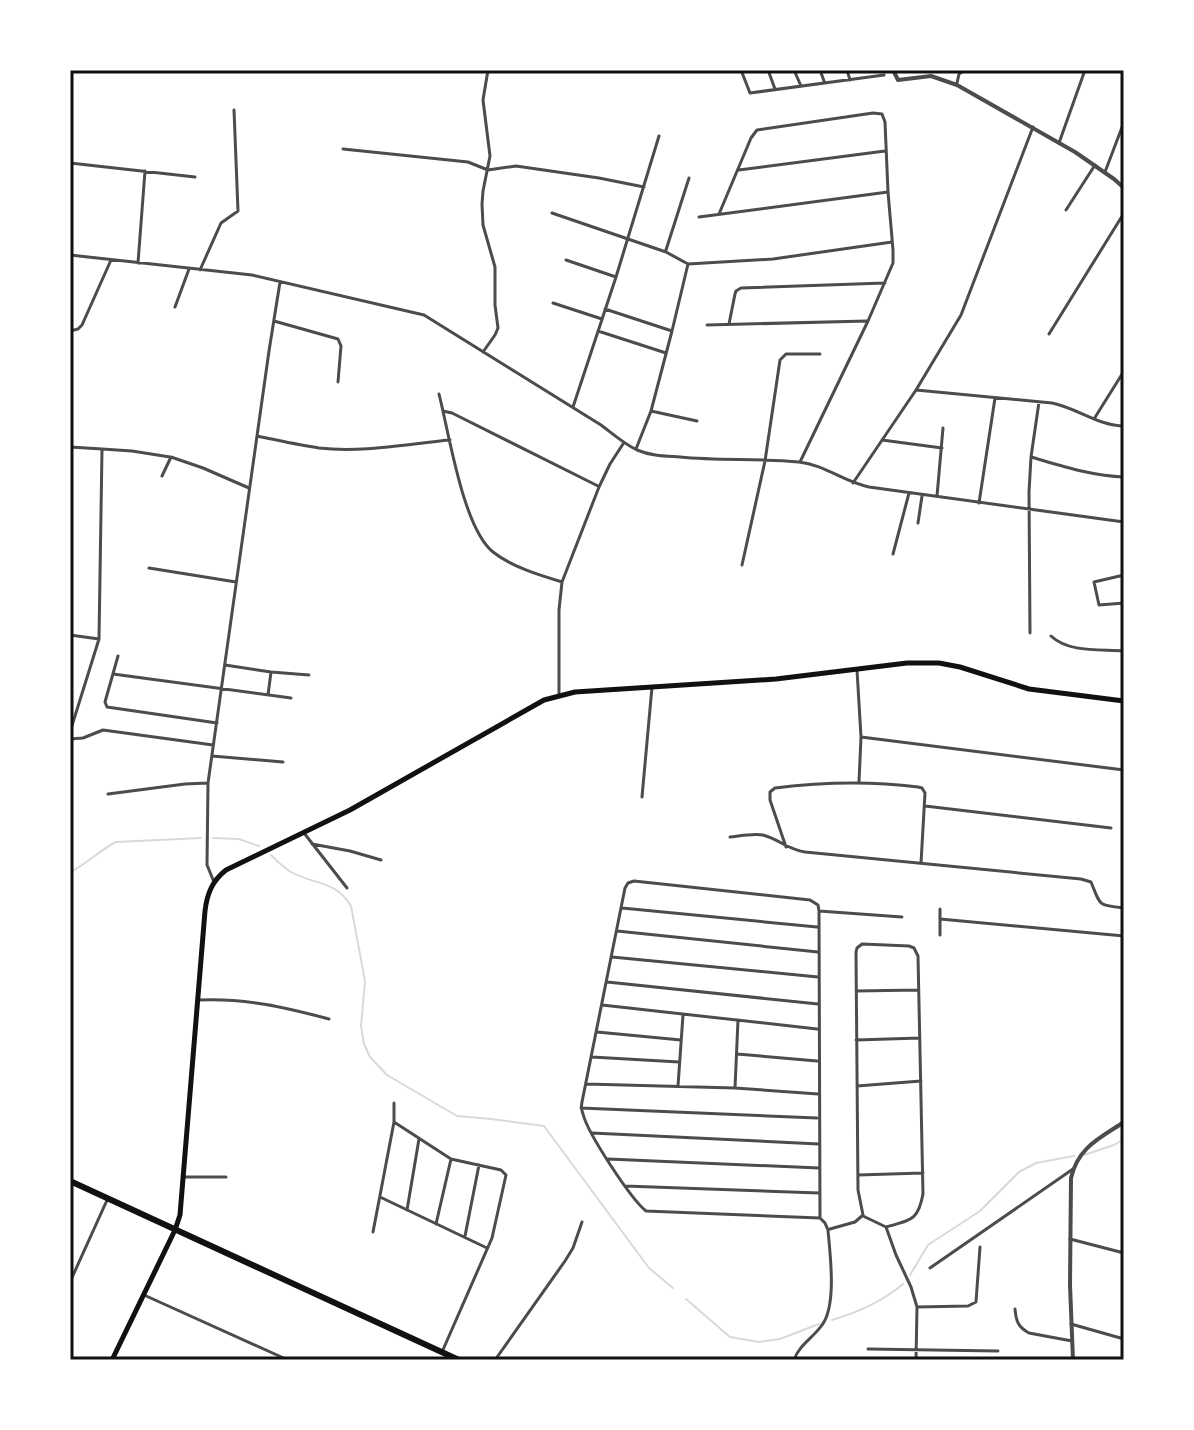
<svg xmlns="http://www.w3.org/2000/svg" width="1194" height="1430" font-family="'Fira Sans Condensed',sans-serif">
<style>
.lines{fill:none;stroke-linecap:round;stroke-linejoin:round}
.stream{stroke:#d9d9d9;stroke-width:2}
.minor{stroke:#4c4c4c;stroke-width:3}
.tertiary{stroke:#4c4c4c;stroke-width:4}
.secondary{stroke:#111;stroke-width:5}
.trunk{stroke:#111;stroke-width:6}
.neatline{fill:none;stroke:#111;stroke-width:3}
</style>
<rect width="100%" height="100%" fill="#fff"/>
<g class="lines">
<!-- stream -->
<path class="stream" d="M213 838 239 839 259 846
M271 855C277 861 284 868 291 872 314 885 336 880 351 906L365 981 361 1026 364 1044 370 1057 387 1075 457 1116 491 1119 544 1126 649 1268 673 1288
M70 872C87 864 100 850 116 842L201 838
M1084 1155 1114 1145 1124 1139
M910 1275 928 1245 980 1211 1019 1172 1036 1163 1074 1156
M686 1299 730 1337 759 1342 780 1339 819 1324
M832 1320C859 1312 882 1302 903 1284"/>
<!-- minor -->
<path class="minor" d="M741 70 750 93 884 75
M768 70 775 89
M794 70 801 86
M820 70 824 81
M847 70 850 80
M957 83 959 74 964 70
M1059 143 1085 70
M343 149 468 162 488 170 516 166 599 178 644 187
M70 163 195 177
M739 170 885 151
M1105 172 1124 122
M1066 210 1095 165
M552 213 666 252 688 264 773 259 892 242
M719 214 751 138 757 130 873 113 882 114 885 122 888 192 893 250V263L868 321 800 462
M699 217 888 192
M666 250 689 178
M70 255 252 275 424 315 601 425C613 434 624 444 637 450 651 456 666 456 680 457 720 461 760 458 799 462 825 465 844 482 869 487L1124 522
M566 260 616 277
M138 263 145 171
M200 270 221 223 238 211 234 110
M553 303 602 319
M175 307 189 269
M605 309 672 331
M274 321 338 339 341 346 338 382
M729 324 735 294 736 291 741 288 885 283
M707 325 867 321
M70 331 78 329 82 325 111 260
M598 331 666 353
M1049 334 1124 213
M483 352 495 335 498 328 495 305V267L483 225 482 204 483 191 490 156 483 100 488 70
M916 390 1052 403C1077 408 1099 426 1124 426
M439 394C449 433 463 528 493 552 512 567 539 575 562 582
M573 407 616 277 659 136
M443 411 452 413 598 486
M651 411 697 421
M1094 419 1124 371
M257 436C277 440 298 445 319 448 362 453 407 444 450 440
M882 440 942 448
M70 447 102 449 99 639 70 732
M102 449 132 451 170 457
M636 449 651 411 672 331 688 264
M1031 457C1062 466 1092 476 1124 477
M162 476 171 457 203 468 249 488
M853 483 916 390 961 315 1033 127
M937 496 943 428
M979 503 995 398
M918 523 922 496
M893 554 909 493
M742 565 765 461 780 360 786 354H820
M149 568 236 582
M1124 575 1094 582 1099 605 1124 603
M1030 633 1029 492 1031 457 1039 402
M70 635 99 639
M1051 636C1069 653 1100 649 1124 651
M118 656 105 702 107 707 217 723
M225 665 271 672 309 675
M857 670 861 737 859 782
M113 674 291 698
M268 695 271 672
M559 695V610L562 582 599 487 610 464 623 444
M861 737 1124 770
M70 739 83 738 103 730 213 745
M212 756 283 762
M108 794 185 784 208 783
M642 797 652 687
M925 806 1111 828
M304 833 347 888
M730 837C740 836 753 833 763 835 779 839 786 849 805 852L1081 879 1091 882C1101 906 1097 905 1124 908
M312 844 350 851 381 860
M786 847 770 800V792L775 788C823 782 870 781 918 787L922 788 925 793 921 863
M214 882 207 865 208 783 269 351 280 282
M622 908 817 927
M819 911 902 917
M940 919 1124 936
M617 931 818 952
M940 935V909
M612 957 818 977
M607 982 818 1004
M856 991 918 990
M199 1000C245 998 284 1007 329 1019
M602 1005 817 1029
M597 1032 681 1040
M856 1040 920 1038
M737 1054 817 1061
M592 1057 679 1062
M586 1084 735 1088 818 1094
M678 1086 683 1015
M857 1086 921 1081
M735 1088 738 1020
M581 1108 817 1118
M394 1122 451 1159 501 1170 506 1175 492 1238 442 1352
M592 1133 819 1144
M608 1159 819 1168
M858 1175 923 1173
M184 1177H226
M625 1186 819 1193
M380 1197 487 1248
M407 1210 419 1139
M863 1215 858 1190 856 952 857 948 862 944 909 946 914 948 918 956 923 1194C918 1221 911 1220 886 1227
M863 1216 886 1227 896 1255 911 1287 917 1307 916 1360
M436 1224 451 1159
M830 1229 855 1222 863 1215
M373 1232 394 1122V1103
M465 1236 479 1165
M1070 1239 1124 1253
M930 1268 1073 1169
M70 1282 108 1198
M144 1295 288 1360
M917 1307 968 1306 976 1302 980 1247
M1015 1309C1016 1321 1018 1327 1029 1333L1072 1341
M1071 1324 1124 1339
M868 1349 998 1351
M495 1360 565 1261 573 1248 582 1222
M794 1360C799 1345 813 1338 822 1325 837 1305 830 1254 828 1230L825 1223 820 1218 819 911 818 905 810 900 634 881 628 883 625 888 582 1102C581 1108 581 1108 583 1114 588 1134 631 1199 646 1211L820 1218"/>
<!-- tertiary -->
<path class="tertiary" d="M893 70 898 80 931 76 957 85 1075 152 1114 179 1124 188
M1073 1360 1070 1285 1071 1178C1078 1147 1100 1138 1124 1122"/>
<!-- secondary -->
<path class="secondary" d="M112 1360 175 1230 180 1215 205 911C207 894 212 881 226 870L350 810 544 700 575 692 776 679 907 663H939L960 667 1029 689 1124 701"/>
<!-- trunk -->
<path class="trunk" d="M70 1181 459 1360"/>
</g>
<!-- border -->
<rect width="1194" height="1430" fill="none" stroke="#ffffff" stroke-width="144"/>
<rect x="72" y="72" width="1050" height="1286" class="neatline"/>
</svg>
